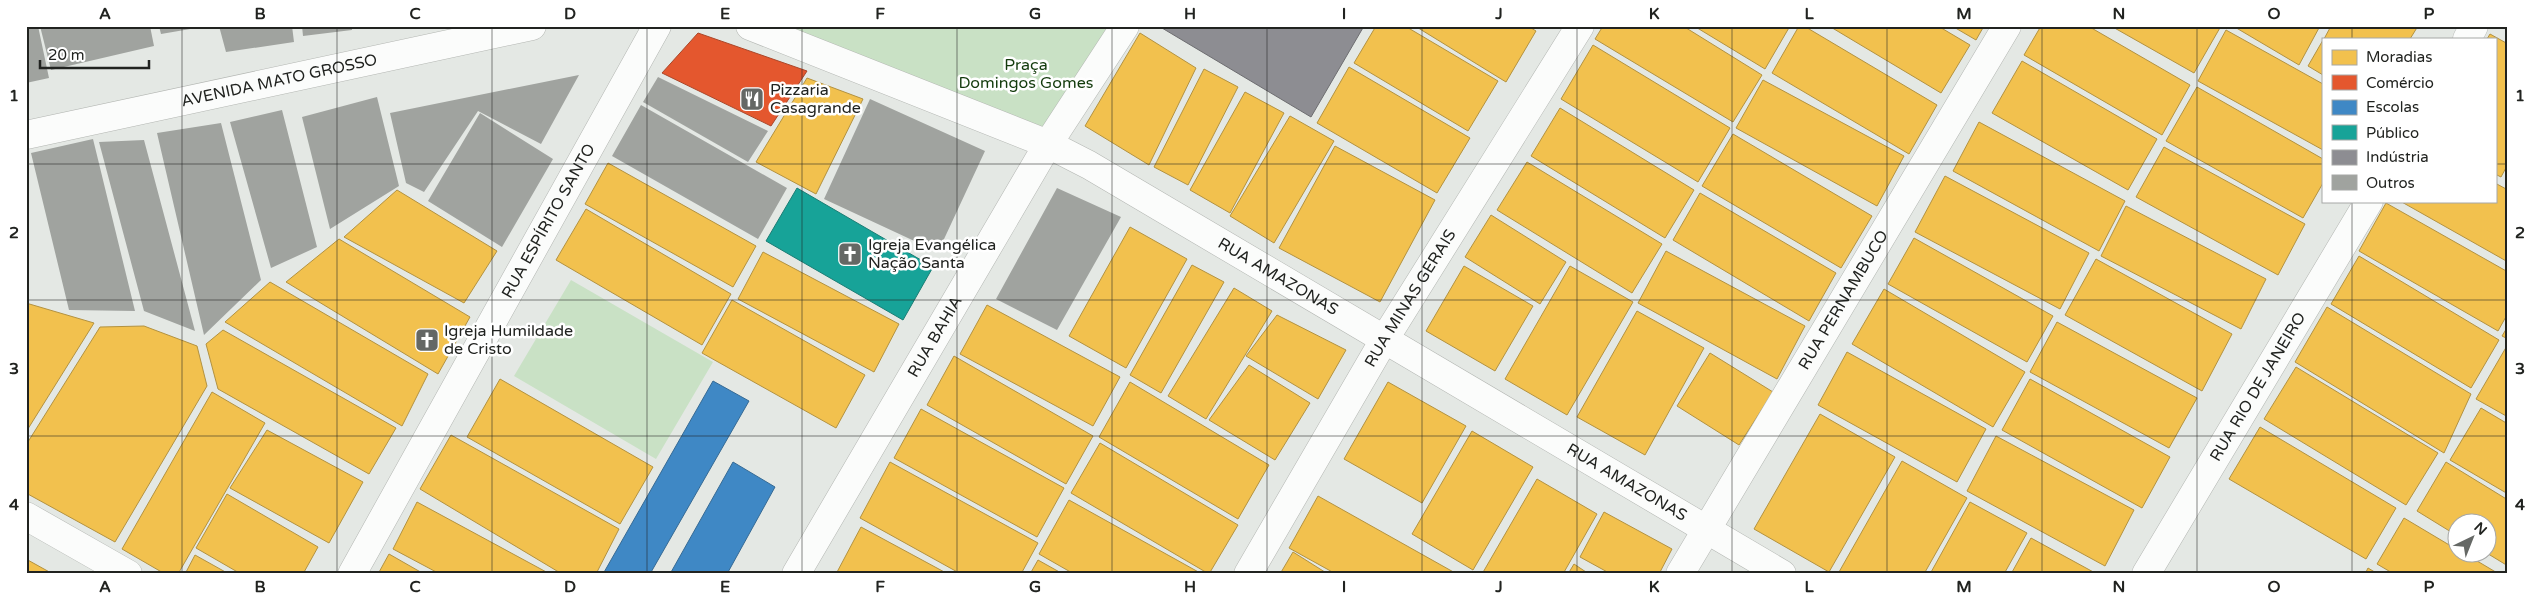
<svg xmlns="http://www.w3.org/2000/svg" width="2534" height="600" font-family="'Varela Round',sans-serif">
<style>
.green{fill:#c9e1c5}
.homes{fill:#f2c14e;stroke:#b39240}
.shops{fill:#e4572e;stroke:#aa472a}
.schools{fill:#3f88c5;stroke:#366a94}
.public{fill:#17a398;stroke:#1a7d74}
.industry{fill:#8d8d92;stroke:#6d6d70}
.building{fill:#a0a39f}
.lines{fill:none;stroke-linecap:round;stroke-linejoin:round}
.minor-casing{stroke:#b3b6b2;stroke-width:29}
.tertiary-casing{stroke:#b3b6b2;stroke-width:29}
.secondary-casing{stroke:#b3b6b2;stroke-width:29}
.minor{stroke:#fbfcfb;stroke-width:28}
.tertiary{stroke:#fbfcfb;stroke-width:28}
.secondary{stroke:#fbfcfb;stroke-width:28}
.grid{fill:none;stroke:#212320;stroke-width:1;stroke-opacity:0.55}
.labels{text-anchor:middle;dominant-baseline:central;stroke-width:5;stroke-linejoin:round;paint-order:stroke}
.park-label{font-size:16px;fill:#133b0c;stroke:#fff}
.street-label{font-size:16px;fill:#212320;stroke:#fff}
.poi-label{font-size:16px;fill:#212320;stroke:#fff;text-anchor:start}
.neatline{fill:none;stroke:#212320;stroke-width:2}
.grid-label{font-size:16px;text-anchor:middle;font-weight:bold;fill:#212320}
</style>
<rect width="100%" height="100%" fill="#e4e8e4"/>
<!-- green -->
<path class="green" d="M773 26H1117L1046 134Z
M571 280 713 362 656 459 514 376Z"/>
<!-- homes -->
<path class="homes" d="M1376 26H1405L1498 81 1468 131 1354 63Z
M1415 26H1528L1536 31 1506 82Z
M1603 26H1683L1762 75 1733 122 1595 39Z
M1694 26H1790L1765 69Z
M1799 26H1804L1937 105 1909 154 1772 73Z
M1829 26H1938L1970 45 1941 93Z
M1952 26H1984L1976 40Z
M2041 26H2088L2190 85 2162 135 2024 55Z
M2111 26H2221L2194 73Z
M2233 26H2320L2299 65Z
M2331 26H2418L2410 39H2324Z
M2226 30 2323 84V150L2198 81Z
M1140 33 1196 68 1149 165 1085 126Z
M2490 34 2508 44V164L2501 177 2495 174V39H2487Z
M2323 40V75L2308 66Z
M1593 45 1730 128 1698 182 1561 99Z
M2022 61 2157 139 2128 190 1992 113Z
M1349 67 1470 138 1437 193 1317 123Z
M1204 69 1238 87 1188 185 1154 167Z
M807 78 863 99 816 194 756 162Z
M1763 80 1904 156 1877 206 1736 128Z
M2197 87 2323 159V183L2303 218 2166 141Z
M1245 92 1284 113 1230 213 1190 190Z
M1560 108 1694 190 1665 238 1531 156Z
M1290 116 1334 141 1274 243 1230 216Z
M1979 122 2125 201 2099 251 1953 171Z
M1733 134 1872 216 1841 268 1702 186Z
M1335 146 1435 200 1380 302 1279 248Z
M2164 147 2305 224 2278 275 2136 197Z
M1527 162 1662 244 1632 293 1497 210Z
M608 163 756 246 733 287 585 204Z
M1945 176 2089 253 2060 309 1915 232Z
M2495 183 2508 190V262L2400 201H2495Z
M397 190 497 251 464 303 344 237Z
M1700 193 1836 273 1809 321 1673 240Z
M2386 203 2508 272V313L2498 331 2359 251Z
M2126 206 2266 279 2241 329 2101 256Z
M586 209 731 294 702 345 556 260Z
M1491 215 1566 262 1540 304 1465 257Z
M1130 227 1187 259 1126 368 1069 336Z
M1914 238 2053 316 2027 362 1888 284Z
M339 239 470 317 438 374 286 282Z
M1666 251 1805 326 1777 379 1638 303Z
M763 252 899 324 874 372 738 299Z
M2359 256 2499 340 2471 388 2331 304Z
M2096 259 2232 334 2202 391 2065 315Z
M1192 265 1224 282 1161 393 1130 375Z
M1464 266 1533 306 1495 371 1426 331Z
M1570 266 1633 302 1567 415 1505 379Z
M270 282 428 374 402 426 225 322Z
M1234 288 1272 311 1206 419 1168 396Z
M1884 289 2025 372 1993 427 1852 344Z
M732 300 865 375 836 428 702 353Z
M26 303 94 323 26 432Z
M987 305 1120 377 1093 426 960 354Z
M2327 307 2471 394 2444 453 2295 362Z
M1637 311 1704 348 1645 455 1577 417Z
M1277 315 1346 350 1318 399 1246 356Z
M2057 322 2197 398 2169 448 2030 372Z
M144 326 197 346 207 386 115 542 26 493V445L100 327Z
M2508 326V339L2502 336Z
M223 330 396 428 369 474 218 389 206 344Z
M2508 344V417L2476 399Z
M1847 352 1986 429 1957 482 1818 405Z
M1710 353 1773 392 1739 445 1677 406Z
M954 356 1093 436 1066 484 927 405Z
M1249 365 1310 403 1275 460 1209 420Z
M2296 367 2438 453 2406 505 2264 419Z
M500 379 653 467 620 524 467 437Z
M2030 379 2170 457 2142 508 2002 430Z
M1130 382 1269 465 1238 519 1099 437Z
M1388 382 1466 426 1422 503 1344 459Z
M212 392 265 423 178 574H165L122 549Z
M2481 408 2508 424V494L2450 460Z
M921 409 1064 488 1037 537 894 458Z
M1820 414 1895 457 1829 572 1754 529Z
M2260 427 2396 508 2366 559 2229 479Z
M267 430 363 482 329 543 230 488Z
M1472 431 1533 467 1473 570 1412 534Z
M451 435 619 529 596 574H562L420 489Z
M1996 436 2134 510 2105 566 1967 491Z
M1100 443 1238 525 1209 574 1071 493Z
M1902 461 1967 498 1924 574H1841L1839 572Z
M890 462 1038 543 1021 574H961L860 518Z
M2446 462 2508 500V566L2485 552 2486 522H2456V535L2417 511Z
M1537 479 1597 514 1563 574H1482Z
M227 494 318 547 303 574H241L196 548Z
M1318 496 1457 574H1336L1289 548Z
M1069 500 1202 574H1074L1039 554Z
M417 502 550 574H440L393 549Z
M1970 502 2027 533 2004 574H1930Z
M1604 512 1672 549 1659 574H1611L1580 557Z
M2404 518 2456 549V552H2462L2499 574H2394L2377 564Z
M861 527 948 574H836Z
M2031 538 2097 574H2011Z
M1293 552 1328 574H1280Z
M389 554 424 574H378Z
M195 555 229 574H185Z
M26 559 53 574H26Z
M1038 560 1063 574H1030Z
M1574 564 1589 574H1568Z
M2368 568 2378 574H2365Z"/>
<!-- shops -->
<path class="shops" d="M698 33 807 71 771 126 662 73Z"/>
<!-- schools -->
<path class="schools" d="M713 381 749 401 650 574H603Z
M733 462 775 487 727 574H670Z"/>
<!-- public -->
<path class="public" d="M797 188 933 267 903 320 766 241Z"/>
<!-- industry -->
<path class="industry" d="M1163 26H1364L1311 117 1162 28Z"/>
<!-- building -->
<path class="building" d="M26 26H38L49 78 26 83Z
M40 26H150L154 46 51 70Z
M159 26H202V27L161 34Z
M219 26H292L294 42 226 52Z
M302 26H352V30L303 36Z
M579 75 541 144 478 111 424 192 406 183 390 113Z
M658 77 768 131 748 162 643 102Z
M377 97 399 186 330 229 302 117Z
M870 99 985 151 938 252 824 199Z
M641 105 787 188 758 239 612 156Z
M282 110 317 247 271 268 230 122Z
M480 113 553 159 502 247 428 201Z
M221 123 261 280 204 335 157 133Z
M93 139 135 311 69 310 31 153Z
M144 140 195 331 144 311 99 142Z
M1057 188 1121 217 1057 330 996 299Z"/>
<g class="lines">
<!-- minor casing -->
<g class="minor-casing">
<g id="minor">
<path id="s1" d="M750 26 1048 144 1089 165 1782 574"/>
<path d="M2467 39 2474 26"/>
<path id="s2" d="M352 574 657 26"/>
<path id="s3" d="M796 574 1048 144 1125 26"/>
<path id="s4" d="M1248 574 1384 340 1580 26"/>
<path id="s5" d="M1680 574 2007 26"/>
<path id="s6" d="M2146 574 2369 201"/>
</g>
</g>
<!-- tertiary casing -->
<g class="tertiary-casing">
<path id="tertiary" d="M26 516 128 574"/>
</g>
<!-- secondary casing -->
<g class="secondary-casing">
<g id="secondary">
<path id="s7" d="M26 135 532 26"/>
</g>
</g>
<!-- minor -->
<use href="#minor" class="minor"/>
<!-- tertiary -->
<use href="#tertiary" class="tertiary"/>
<!-- secondary -->
<use href="#secondary" class="secondary"/>
</g>
<!-- grid -->
<path class="grid" d="M182 26V574M337 26V574M492 26V574M647 26V574M802 26V574M957 26V574M1112 26V574M1267 26V574M1422 26V574M1577 26V574M1732 26V574M1887 26V574M2042 26V574M2197 26V574M2352 26V39M26 164H2323M2495 164H2508M2352 201V574M26 300H2508M26 436H2508"/>
<!-- icons -->
<defs>
<g id="restaurant-square" transform="scale(1.25)"><rect x="-9" y="-9" width="18" height="18" rx="4" fill="#656865" stroke="#fff"/><path d="M-5-6h1v4h1v-4h1v4h1v-4h1v5L-1.5 .5V6h-2V.5L-5-1ZM5-6V6H3V1.5H1.5Q1.5-4 5-6Z" fill="#fff"/></g>
<g id="church-square" transform="scale(1.25)"><rect x="-9" y="-9" width="18" height="18" rx="4" fill="#656865" stroke="#fff"/><path d="M-1.2-6h2.4v3.5h3.3v2.4h-3.3V6h-2.4V-.1h-3.3v-2.4h3.3Z" fill="#fff"/></g>
</defs>
<g fill-rule="evenodd">
<use href="#restaurant-square" x="752" y="99"/>
<use href="#church-square" x="850" y="254"/>
<use href="#church-square" x="427" y="340"/>
</g>
<g class="labels">
<!-- park labels -->
<g class="park-label">
<text x="1026" y="65">Praça<tspan x="1026" dy="18">Domingos Gomes</tspan></text>
</g>
<!-- street labels -->
<g class="street-label">
<text stroke="none"><textPath href="#s7" startOffset="259">AVENIDA MATO GROSSO</textPath></text>
<text stroke="none"><textPath href="#s2" startOffset="404">RUA ESPÍRITO SANTO</textPath></text>
<text stroke="none"><textPath href="#s1" startOffset="586">RUA AMAZONAS</textPath></text>
<text stroke="none"><textPath href="#s4" startOffset="320">RUA MINAS GERAIS</textPath></text>
<text stroke="none"><textPath href="#s5" startOffset="319">RUA PERNAMBUCO</textPath></text>
<text stroke="none"><textPath href="#s3" startOffset="275">RUA BAHIA</textPath></text>
<text stroke="none"><textPath href="#s6" startOffset="218">RUA RIO DE JANEIRO</textPath></text>
<text stroke="none"><textPath href="#s1" startOffset="991">RUA AMAZONAS</textPath></text>
</g>
<!-- poi labels -->
<g class="poi-label">
<text x="770" y="90">Pizzaria<tspan x="770" dy="18">Casagrande</tspan></text>
<text x="868" y="245">Igreja Evangélica<tspan x="868" dy="18">Nação Santa</tspan></text>
<text x="444" y="331">Igreja Humildade<tspan x="444" dy="18">de Cristo</tspan></text>
</g>
</g>
<!-- border -->
<rect width="2534" height="600" fill="none" stroke="#ffffff" stroke-width="55"/>
<!-- legend -->
<rect x="2322" y="38" width="175" height="165" fill="#ffffff" stroke="#a6a7a6"/>
<rect x="2332" y="50" width="25" height="15" fill="#f2c14e" stroke="#a6a7a6"/>
<text x="2366" y="62" font-size="15" fill="#212320">Moradias</text>
<rect x="2332" y="75" width="25" height="15" fill="#e4572e" stroke="#a6a7a6"/>
<text x="2366" y="88" font-size="15" fill="#212320">Comércio</text>
<rect x="2332" y="100" width="25" height="15" fill="#3f88c5" stroke="#a6a7a6"/>
<text x="2366" y="112" font-size="15" fill="#212320">Escolas</text>
<rect x="2332" y="125" width="25" height="15" fill="#17a398" stroke="#a6a7a6"/>
<text x="2366" y="138" font-size="15" fill="#212320">Público</text>
<rect x="2332" y="150" width="25" height="15" fill="#8d8d92" stroke="#a6a7a6"/>
<text x="2366" y="162" font-size="15" fill="#212320">Indústria</text>
<rect x="2332" y="175" width="25" height="15" fill="#a0a39f" stroke="#a6a7a6"/>
<text x="2366" y="188" font-size="15" fill="#212320">Outros</text>
<!-- north arrow -->
<g transform="translate(2472 538) rotate(43)"><circle r="24" fill="#ffffff" stroke="#a6a7a6"/>
<path d="M0-4L9 19L0 12L-9 19Z" fill="#656865"/>
<text y="-8" font-size="14" font-weight="bold" text-anchor="middle" fill="#212320">N</text>
</g>
<!-- scale -->
<path d="M40 60v8h109v-8" fill="none" stroke="#212320" stroke-width="2.5"/>
<text x="48" y="60" font-size="15" fill="#212320" stroke="#ffffff" stroke-width="4" paint-order="stroke">20 m</text>
<rect x="28" y="28" width="2478" height="544" class="neatline"/>
<g class="grid-label">
<text x="105" y="19">A</text>
<text x="260" y="19">B</text>
<text x="415" y="19">C</text>
<text x="570" y="19">D</text>
<text x="725" y="19">E</text>
<text x="880" y="19">F</text>
<text x="1035" y="19">G</text>
<text x="1190" y="19">H</text>
<text x="1344" y="19">I</text>
<text x="1499" y="19">J</text>
<text x="1654" y="19">K</text>
<text x="1809" y="19">L</text>
<text x="1964" y="19">M</text>
<text x="2119" y="19">N</text>
<text x="2274" y="19">O</text>
<text x="2429" y="19">P</text>
<text x="14" y="101">1</text>
<text x="2520" y="101">1</text>
<text x="14" y="238">2</text>
<text x="2520" y="238">2</text>
<text x="14" y="374">3</text>
<text x="2520" y="374">3</text>
<text x="14" y="510">4</text>
<text x="2520" y="510">4</text>
<text x="105" y="592">A</text>
<text x="260" y="592">B</text>
<text x="415" y="592">C</text>
<text x="570" y="592">D</text>
<text x="725" y="592">E</text>
<text x="880" y="592">F</text>
<text x="1035" y="592">G</text>
<text x="1190" y="592">H</text>
<text x="1344" y="592">I</text>
<text x="1499" y="592">J</text>
<text x="1654" y="592">K</text>
<text x="1809" y="592">L</text>
<text x="1964" y="592">M</text>
<text x="2119" y="592">N</text>
<text x="2274" y="592">O</text>
<text x="2429" y="592">P</text>
</g>
</svg>
